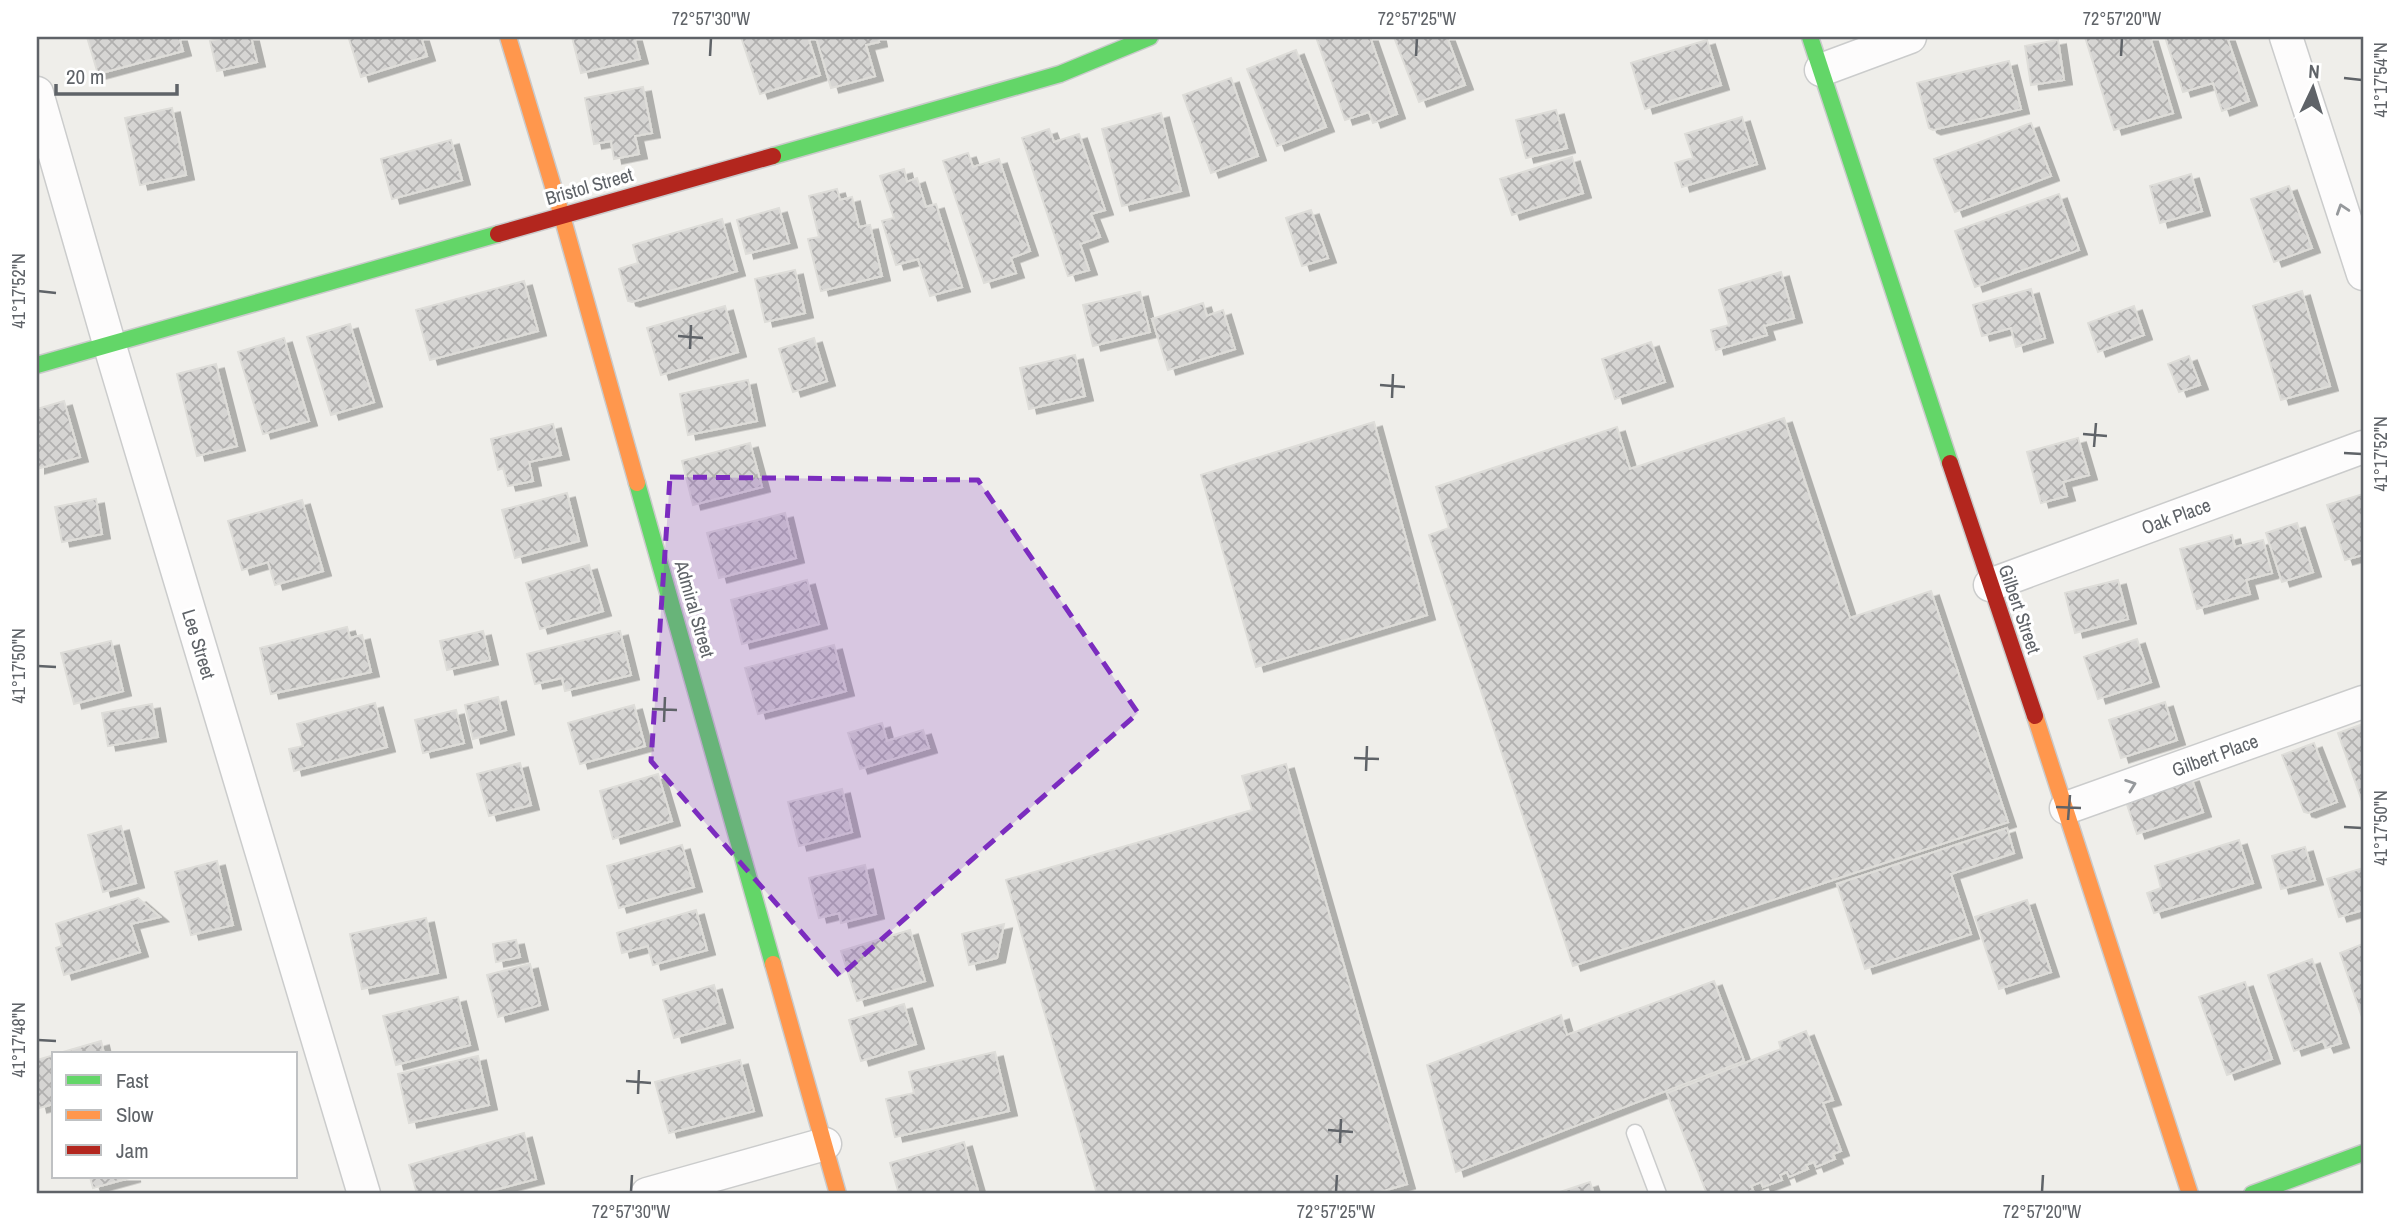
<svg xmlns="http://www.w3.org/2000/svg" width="2400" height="1231" font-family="'Archivo Narrow',sans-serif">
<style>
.building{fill:url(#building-cross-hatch);stroke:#deddd9;stroke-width:2;filter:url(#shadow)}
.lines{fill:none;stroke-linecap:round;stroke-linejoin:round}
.lane-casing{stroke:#cbcccc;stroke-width:19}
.street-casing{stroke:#cbcccc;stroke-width:35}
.fast-casing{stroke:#cacacb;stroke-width:19}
.slow-casing{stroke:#cacacb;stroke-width:19}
.jam-casing{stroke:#cacacb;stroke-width:19}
.lane{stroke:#fdfcfc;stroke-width:16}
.street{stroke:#fdfcfc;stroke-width:32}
.fast{stroke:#63d668;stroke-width:16}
.slow{stroke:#ff974d;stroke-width:16}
.jam{stroke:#b3261e;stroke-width:16}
.oneway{stroke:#96999c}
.marked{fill:#7b2cbf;fill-opacity:0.2;stroke:#7b2cbf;stroke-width:5;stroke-dasharray:14 9;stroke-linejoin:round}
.ticks{fill:none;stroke:#5f6368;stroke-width:2.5}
.labels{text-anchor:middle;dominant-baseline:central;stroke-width:6;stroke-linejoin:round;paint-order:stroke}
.street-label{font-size:19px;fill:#5f6368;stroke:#fff}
.neatline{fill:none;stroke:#5f6368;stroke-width:2.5}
.ticks-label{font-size:18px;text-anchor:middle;fill:#5f6368}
</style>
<defs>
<pattern id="building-cross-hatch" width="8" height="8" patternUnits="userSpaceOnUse" patternTransform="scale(1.75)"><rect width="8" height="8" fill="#d6d5d3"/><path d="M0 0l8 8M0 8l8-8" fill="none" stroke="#b1b0af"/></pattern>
<filter id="shadow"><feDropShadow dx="8" dy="4.5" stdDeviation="0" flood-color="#0004"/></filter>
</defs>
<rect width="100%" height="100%" fill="#efeeea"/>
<!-- building -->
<path class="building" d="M87 37H179L183 51 98 74Z
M225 37H251L257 62 217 71 210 41Z
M356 37H421L427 56 361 77 349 39Z
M572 37H634L640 59 581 73Z
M741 37H808L820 75 760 94Z
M816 37H878L879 42 866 45 875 76 831 88Z
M1326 37H1370L1397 114 1373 123 1369 112 1345 120 1317 40Z
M1394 37H1447L1465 85 1419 102Z
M2085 37H2150L2173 113 2114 130Z
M2165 37H2227L2249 101 2222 111 2213 83 2183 92Z
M1707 40 1721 85 1645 109 1631 63Z
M2058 40 2064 80 2031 85 2025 46Z
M1296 50 1326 127 1277 146 1247 69Z
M2009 61 2021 109 1933 130 1929 128 1917 83Z
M1231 78 1258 156 1211 173 1183 95Z
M643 87 652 133 635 136 639 154 614 159 611 141 594 144 585 98Z
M172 108 186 175 140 185 125 118Z
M1556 110 1567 148 1526 158 1516 120Z
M1161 113 1181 191 1122 206 1102 129Z
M1742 117 1757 164 1682 187 1675 163 1693 158 1685 134Z
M2031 123 2051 176 1955 212 1934 159Z
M1049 129 1054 142 1079 134 1105 210 1091 214 1100 237 1080 244 1089 270 1068 276 1022 138Z
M451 140 462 180 392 199 381 159Z
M968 153 973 167 999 159 1030 251 1011 258 1016 273 984 283 943 161Z
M1572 157 1583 193 1512 215 1500 179Z
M904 169 907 182 917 178 926 207 936 204 962 287 930 296 918 259 896 265 882 221 894 218 880 176Z
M2191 174 2202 211 2160 223 2150 186Z
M2289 186 2312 248 2274 262 2251 199Z
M837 189 840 200 852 197 859 227 870 225 882 276 821 291 808 239 819 237 809 196Z
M2059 194 2079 250 1975 287 1955 231Z
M779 208 789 243 746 254 737 220Z
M1311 210 1328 258 1302 266 1286 218Z
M722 219 737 271 632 302 628 301 619 269 638 263 633 245Z
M795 270 805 313 765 322 755 279Z
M1781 272 1794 318 1764 326 1767 335 1716 350 1711 330 1729 325 1719 290Z
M524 281 538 331 430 360 416 310Z
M2031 289 2045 338 2016 347 2011 328 1982 336 1973 305Z
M2302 291 2330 386 2281 400 2253 306Z
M1140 292 1150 332 1093 346 1083 305Z
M1203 303 1207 316 1223 310 1235 349 1168 370 1152 319Z
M725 306 738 352 661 375 647 328Z
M2134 306 2144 335 2098 352 2088 323Z
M350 324 374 402 331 415 307 337Z
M284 338 309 421 263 434 238 352Z
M814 338 827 381 793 392 779 349Z
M1651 342 1665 382 1615 399 1602 359Z
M1075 355 1085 396 1029 409 1020 368Z
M2189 356 2200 385 2179 392 2168 364Z
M216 364 237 446 197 456 177 374Z
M748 380 757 421 688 435 680 394Z
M64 401 80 457 37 469V409Z
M1784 418 1850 618 1931 591 2008 822 1573 966 1429 535 1449 528 1436 487 1617 427 1630 469Z
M1374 422 1427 615 1256 667 1201 475Z
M553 424 561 455 529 462 533 481 508 486 503 468 498 470 491 439Z
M2078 438 2089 475 2063 482 2067 496 2041 503 2027 452Z
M750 443 762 487 693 505 682 461Z
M567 493 579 541 515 558 502 510Z
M2363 494V555L2345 560 2327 505Z
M96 499 102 534 62 542 55 507Z
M302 500 323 571 275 585 268 562 242 570 228 521Z
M785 513 796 558 719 578 707 533Z
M2297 523 2313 572 2282 582 2266 533Z
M2232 535 2235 547 2263 540 2272 573 2246 580 2250 594 2197 609 2180 549Z
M589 565 603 611 540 629 526 583Z
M807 580 819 624 742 644 731 600Z
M2118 580 2128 619 2075 633 2065 593Z
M347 627 350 638 362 635 371 672 271 694 260 648Z
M483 631 490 660 447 670 440 641Z
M620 631 631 675 565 691 562 678 535 684 527 654Z
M2137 639 2151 682 2098 699 2084 657Z
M111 641 123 691 74 704 61 653Z
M834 645 846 691 758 714 745 668Z
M498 697 506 730 473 739 465 705Z
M2165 702 2177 740 2121 758 2109 720Z
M375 703 387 747 294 771 289 749 303 746 297 724Z
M152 704 158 737 108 746 102 713Z
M634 705 645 746 580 764 568 723Z
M456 710 464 743 423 753 415 720Z
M882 723 887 741 923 730 929 748 860 769 848 733Z
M2363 724V804L2338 733Z
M2314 743 2337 802 2308 813 2304 812 2282 755Z
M520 763 531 805 489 816 477 774Z
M1286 764 1407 1184 1373 1194H1097L1006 880 1252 810 1242 776Z
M658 774 672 821 613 839 600 791Z
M2191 777 2203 812 2137 834 2125 799Z
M842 789 852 832 799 846 788 802Z
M121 826 136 883 103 892 88 835Z
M2007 828 2014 853 1951 874 1971 934 1865 969 1837 884Z
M2239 840 2253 883 2154 913 2147 893 2161 888 2155 866Z
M682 845 694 887 619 908 607 866Z
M2305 847 2315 880 2281 889 2272 856Z
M217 861 233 925 191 935 175 872Z
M865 865 876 914 841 923 839 913 819 918 809 878Z
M2363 868V910L2339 917 2327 879Z
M138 898 160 917 131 924 140 952 64 975 56 948 62 946 56 924Z
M2027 900 2051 972 1999 989 1975 917Z
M696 910 707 950 653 965 648 946 622 953 617 933Z
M426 918 438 973 362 989 350 934Z
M1004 924 997 958 969 965 962 934Z
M910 930 925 981 857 1001 841 951Z
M516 940 520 957 496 962 493 944Z
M2363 944V1020L2340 953Z
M2312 959 2341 1043 2326 1048 2323 1041 2294 1051 2268 975Z
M530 964 540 1005 498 1017 487 975Z
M1714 981 1744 1061 1456 1172 1427 1065 1561 1015 1567 1035Z
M2245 982 2272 1059 2227 1075 2199 997Z
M714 985 725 1023 674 1038 663 1000Z
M458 997 470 1045 396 1065 383 1016Z
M904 1004 916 1044 861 1061 849 1020Z
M1806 1031 1833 1100 1823 1103 1841 1151 1833 1154 1835 1159 1816 1167 1814 1162 1806 1165 1808 1169 1789 1177 1787 1172 1780 1175 1782 1180 1763 1187 1761 1182 1751 1186 1753 1190 1744 1194 1734 1193 1707 1194 1667 1093 1781 1049 1779 1042Z
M101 1041 104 1054H56Z
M995 1052 1009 1111 895 1137 886 1099 914 1093 909 1072Z
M54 1055V1104L39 1108 37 1099V1060Z
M478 1056 489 1105 409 1123 398 1074Z
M740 1060 754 1111 669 1133 655 1082Z
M524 1133 536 1179 479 1194H417L409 1165Z
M964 1142 978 1191 966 1194H899L890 1163Z
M90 1177H133L93 1188Z
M1590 1182 1594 1194H1554Z"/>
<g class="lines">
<!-- lane casing -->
<g class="lane-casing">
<path id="lane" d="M1635 1133 1658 1194"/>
</g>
<!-- street casing -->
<g class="street-casing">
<path id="street" d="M2286 37 2363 274
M1821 70 1910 37
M37 93 109 343 364 1194
M1990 585 2363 447
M2066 808 2363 702
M647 1194 825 1144"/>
</g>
<!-- fast casing -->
<g class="fast-casing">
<path id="fast" d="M1810 37 1950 463
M773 156 1060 74 1150 37
M37 365 498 234
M637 483 773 964
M2252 1194 2363 1153"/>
</g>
<!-- slow casing -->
<g class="slow-casing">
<path id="slow" d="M508 37 562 216 637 483
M2035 716 2190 1194
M773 964 838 1194"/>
</g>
<!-- jam casing -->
<g class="jam-casing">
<path id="jam" d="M498 234 773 156
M1950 463 2035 716"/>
</g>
<!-- lane -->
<use href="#lane" class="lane"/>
<!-- street -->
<use href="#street" class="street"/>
<!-- fast -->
<use href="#fast" class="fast"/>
<!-- slow -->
<use href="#slow" class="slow"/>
<!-- jam -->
<use href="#jam" class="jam"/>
</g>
<!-- one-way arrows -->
<defs><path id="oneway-chevron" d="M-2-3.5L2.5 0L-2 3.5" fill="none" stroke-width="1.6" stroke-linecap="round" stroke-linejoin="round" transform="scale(1.75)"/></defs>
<g class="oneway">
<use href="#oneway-chevron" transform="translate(2342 209) rotate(-108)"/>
<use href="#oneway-chevron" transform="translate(2131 785) rotate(-20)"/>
</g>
<!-- marked area -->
<path class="marked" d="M670 477 978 480 1138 713 840 976 651 761Z"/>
<!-- ticks -->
<path class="ticks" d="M710 56 711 38M1416 56 1417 38M2121 56 2122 38M2344 78 2362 80M38 291 56 293M678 336 703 338M690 349 691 325M1380 385 1405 387M1392 398 1393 374M2083 434 2107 436M2094 447 2096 423M2344 453 2362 454M38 666 56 667M652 709 677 710M664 722 665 697M1354 758 1379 759M1366 771 1367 746M2056 807 2081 808M2068 820 2070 795M2344 827 2362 828M38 1040 56 1041M626 1081 651 1083M638 1094 639 1070M1328 1130 1353 1132M1340 1143 1341 1119M631 1192 632 1175M1336 1192 1337 1175M2042 1192 2043 1175"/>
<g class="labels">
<!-- street labels -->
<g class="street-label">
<text transform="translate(589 186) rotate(-16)">Bristol Street</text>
<text transform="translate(2176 516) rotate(-20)">Oak Place</text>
<text transform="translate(695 609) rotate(74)">Admiral Street</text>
<text transform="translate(2020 609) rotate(71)">Gilbert Street</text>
<text transform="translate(199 644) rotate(73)">Lee Street</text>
<text transform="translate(2215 755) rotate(-20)">Gilbert Place</text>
</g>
</g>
<!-- border -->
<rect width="2400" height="1231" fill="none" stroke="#ffffff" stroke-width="77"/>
<!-- legend -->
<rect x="52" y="1052" width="245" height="126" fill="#ffffff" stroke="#bfc1c3" stroke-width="2"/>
<rect x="66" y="1075" width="35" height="10" fill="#63d668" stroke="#bfc1c3" stroke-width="2"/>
<text x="116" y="1088" font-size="21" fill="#5f6368">Fast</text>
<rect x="66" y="1110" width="35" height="10" fill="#ff974d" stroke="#bfc1c3" stroke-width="2"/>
<text x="116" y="1122" font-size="21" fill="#5f6368">Slow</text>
<rect x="66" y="1145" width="35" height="10" fill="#b3261e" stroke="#bfc1c3" stroke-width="2"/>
<text x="116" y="1158" font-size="21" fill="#5f6368">Jam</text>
<!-- north arrow -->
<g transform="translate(2313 88) rotate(4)" stroke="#ffffff" stroke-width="5" paint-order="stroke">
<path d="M0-5L12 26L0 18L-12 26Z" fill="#5f6368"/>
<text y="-10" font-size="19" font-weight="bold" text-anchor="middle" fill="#5f6368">N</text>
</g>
<!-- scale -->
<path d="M56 84v10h121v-10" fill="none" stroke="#5f6368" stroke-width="3.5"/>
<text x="66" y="84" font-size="21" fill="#5f6368" stroke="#ffffff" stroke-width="5" paint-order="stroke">20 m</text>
<rect x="38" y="38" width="2324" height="1154" class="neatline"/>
<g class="ticks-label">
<text x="711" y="25">72°57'30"W</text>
<text x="1417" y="25">72°57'25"W</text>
<text x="2122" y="25">72°57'20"W</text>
<text transform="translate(2381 80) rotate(-90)" y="6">41°17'54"N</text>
<text transform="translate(19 291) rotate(-90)" y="6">41°17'52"N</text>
<text transform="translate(2381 454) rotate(-90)" y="6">41°17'52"N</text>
<text transform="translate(19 666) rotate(-90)" y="6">41°17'50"N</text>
<text transform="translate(2381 828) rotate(-90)" y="6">41°17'50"N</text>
<text transform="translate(19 1040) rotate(-90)" y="6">41°17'48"N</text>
<text x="631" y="1218">72°57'30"W</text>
<text x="1336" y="1218">72°57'25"W</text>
<text x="2042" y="1218">72°57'20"W</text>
</g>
</svg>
